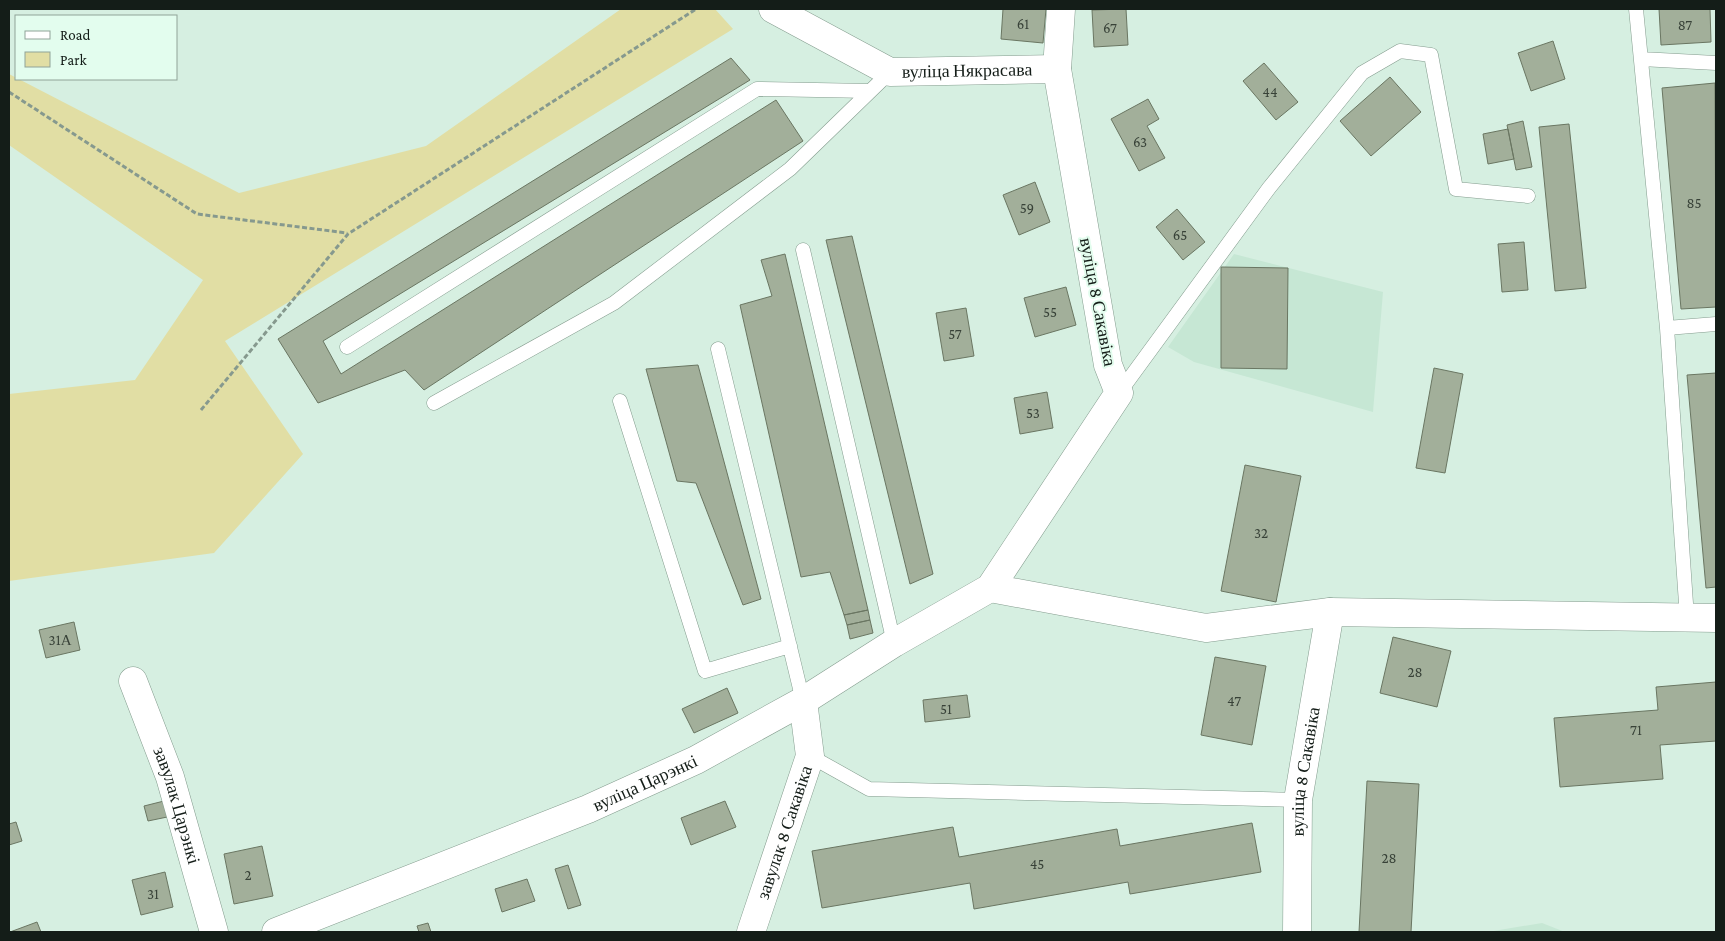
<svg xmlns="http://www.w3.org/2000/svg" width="1725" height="941" font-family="'Crimson Pro',serif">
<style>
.built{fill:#c6e7d4}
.green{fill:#e1dea4}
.building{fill:#a2af9a;stroke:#6a7662}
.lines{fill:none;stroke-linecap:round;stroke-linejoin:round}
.service-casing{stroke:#849c8e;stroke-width:15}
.minor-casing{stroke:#849c8e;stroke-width:29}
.path{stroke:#86998e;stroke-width:3;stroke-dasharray:5 2.5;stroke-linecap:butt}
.service{stroke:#fff;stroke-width:14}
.minor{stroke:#fff;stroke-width:28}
.labels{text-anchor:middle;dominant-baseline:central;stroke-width:4;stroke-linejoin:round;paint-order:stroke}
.number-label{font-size:15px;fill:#384238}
.street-label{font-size:18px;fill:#141d18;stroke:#e3fdee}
</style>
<rect width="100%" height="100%" fill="#d6efe1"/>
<!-- built -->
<path class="built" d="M1234 254 1383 292 1373 412 1194 362 1168 347Z
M1542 923 1565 932H1488L1511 928Z"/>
<!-- green -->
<path class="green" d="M621 9H715L733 29 225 341 303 454 214 553 9 581V394L135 380 203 280 9 145V74L239 193 426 146Z"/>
<!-- building -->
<path class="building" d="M1003 9H1046L1043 43 1001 39Z
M1126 9 1128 45 1094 47 1092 10Z
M1659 9H1710L1711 42 1661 45Z
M1553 41 1565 79 1531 91 1518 53Z
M731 58 750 80 323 341 341 374 776 100 803 141 424 390 405 370 318 403 278 339Z
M1264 63 1298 102 1276 120 1243 81Z
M1390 77 1421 112 1371 156 1340 121Z
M1715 83 1716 307 1681 309 1662 88Z
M1148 99 1159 119 1147 126 1165 158 1139 171 1111 119Z
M1523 121 1532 167 1516 170 1507 125Z
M1569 124 1586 288 1555 291 1539 127Z
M1508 129 1514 159 1488 164 1483 134Z
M1035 182 1050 222 1019 235 1003 195Z
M1177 209 1205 242 1183 260 1156 227Z
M852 236 933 574 910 584 826 240Z
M1524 242 1528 290 1502 292 1498 244Z
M785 254 868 610 844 615 830 572 801 577 740 305 772 296 761 260Z
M1221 267 1288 268 1287 369 1221 368Z
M1066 287 1076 325 1035 337 1024 298Z
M966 308 974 356 944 361 936 313Z
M698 365 761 599 743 605 696 483 677 481 646 369Z
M1434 368 1463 374 1445 473 1416 468Z
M1716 373V587L1706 588 1687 375Z
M1047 392 1053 428 1020 434 1014 398Z
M1245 465 1301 476 1276 602 1221 591Z
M868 610 870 620 847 625 844 615Z
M870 620 873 633 850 639 847 625Z
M74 622 80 650 46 658 39 630Z
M1393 637 1451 651 1437 707 1380 693Z
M1215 657 1266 666 1252 745 1201 735Z
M1716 682V741L1660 745 1663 779 1560 787 1554 718 1658 710 1656 687Z
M727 688 738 713 694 733 682 709Z
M967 695 970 717 925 722 923 700Z
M1367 781 1419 784 1411 932H1359Z
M168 800 172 816 148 821 144 806Z
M725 801 736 827 691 845 681 818Z
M16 822 22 841 9 845V824Z
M1252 823 1261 872 1130 894 1128 882 974 909 970 883 822 908 812 851 953 827 959 857 1117 829 1120 846Z
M262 846 273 896 234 904 224 854Z
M568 865 581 905 568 909 555 869Z
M165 872 173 907 141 915 132 880Z
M527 879 535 901 502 912 495 889Z
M37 922 41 932H10Z
M428 923 431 932H419L417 926Z"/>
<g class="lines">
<!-- service casing -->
<g class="service-casing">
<path id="service" d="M1636 9 1667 328 1716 324
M1641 59 1716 63
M803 250 894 643
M1667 328 1687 618
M347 347 757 89 870 91
M718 349 803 701
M1119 393 1269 188 1362 73 1400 51 1431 55 1456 189 1528 196
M620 401 705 671 790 646
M434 403 614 303 790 169 890 72
M810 756 869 789 1298 800"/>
</g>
<!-- minor casing -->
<g class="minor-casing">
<g id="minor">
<path id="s1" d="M773 9 890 72 1057 69"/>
<path d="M990 588 1206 628 1330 612 1716 618"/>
<path id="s2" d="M133 681 170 777 214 932"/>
<path id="s3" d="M276 932 588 809 696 760 803 701 894 643 990 588 1119 393 1108 365 1057 69 1061 9"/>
<path id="s4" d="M751 932 810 756 803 701"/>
<path id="s5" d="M1297 932 1298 800 1330 612"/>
</g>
</g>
<!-- path -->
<path class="path" d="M9 92 197 214 347 233
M201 410 348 234 696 9"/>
<!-- service -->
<use href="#service" class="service"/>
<!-- minor -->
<use href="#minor" class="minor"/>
</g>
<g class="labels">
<!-- number labels -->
<g class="number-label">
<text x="1023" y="24">61</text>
<text x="1685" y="25">87</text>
<text x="1110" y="28">67</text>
<text x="1270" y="92">44</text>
<text x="1140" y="142">63</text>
<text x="1694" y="203">85</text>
<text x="1027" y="208">59</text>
<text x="1180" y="235">65</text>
<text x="1050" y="312">55</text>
<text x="955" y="334">57</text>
<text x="1033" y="413">53</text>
<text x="1261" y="533">32</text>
<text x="60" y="640">31А</text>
<text x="1415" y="672">28</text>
<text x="1234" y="701">47</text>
<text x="946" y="709">51</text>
<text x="1636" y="730">71</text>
<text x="1389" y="858">28</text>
<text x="1037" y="864">45</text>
<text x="248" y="875">2</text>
<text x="153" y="894">31</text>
</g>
<!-- street labels -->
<g class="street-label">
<text stroke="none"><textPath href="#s1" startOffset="210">вуліца Някрасава</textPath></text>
<text transform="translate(1098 302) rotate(79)">вуліца 8 Сакавіка</text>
<text stroke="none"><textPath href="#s5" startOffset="161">вуліца 8 Сакавіка</textPath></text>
<text stroke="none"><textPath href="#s3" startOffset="398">вуліца Царэнкі</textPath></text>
<text stroke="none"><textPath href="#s2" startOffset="132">завулак Царэнкі</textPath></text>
<text stroke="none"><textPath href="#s4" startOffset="105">завулак 8 Сакавіка</textPath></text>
</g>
</g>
<!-- border -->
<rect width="1725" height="941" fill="none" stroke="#141d18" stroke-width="20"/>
<!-- legend -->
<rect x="15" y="15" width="162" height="65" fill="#e3fdee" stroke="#90a398"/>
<rect x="25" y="31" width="25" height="8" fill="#ffffff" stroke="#90a398"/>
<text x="60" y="40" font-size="15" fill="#141d18">Road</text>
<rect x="25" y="52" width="25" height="15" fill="#e1dea4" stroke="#90a398"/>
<text x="60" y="65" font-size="15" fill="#141d18">Park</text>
</svg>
